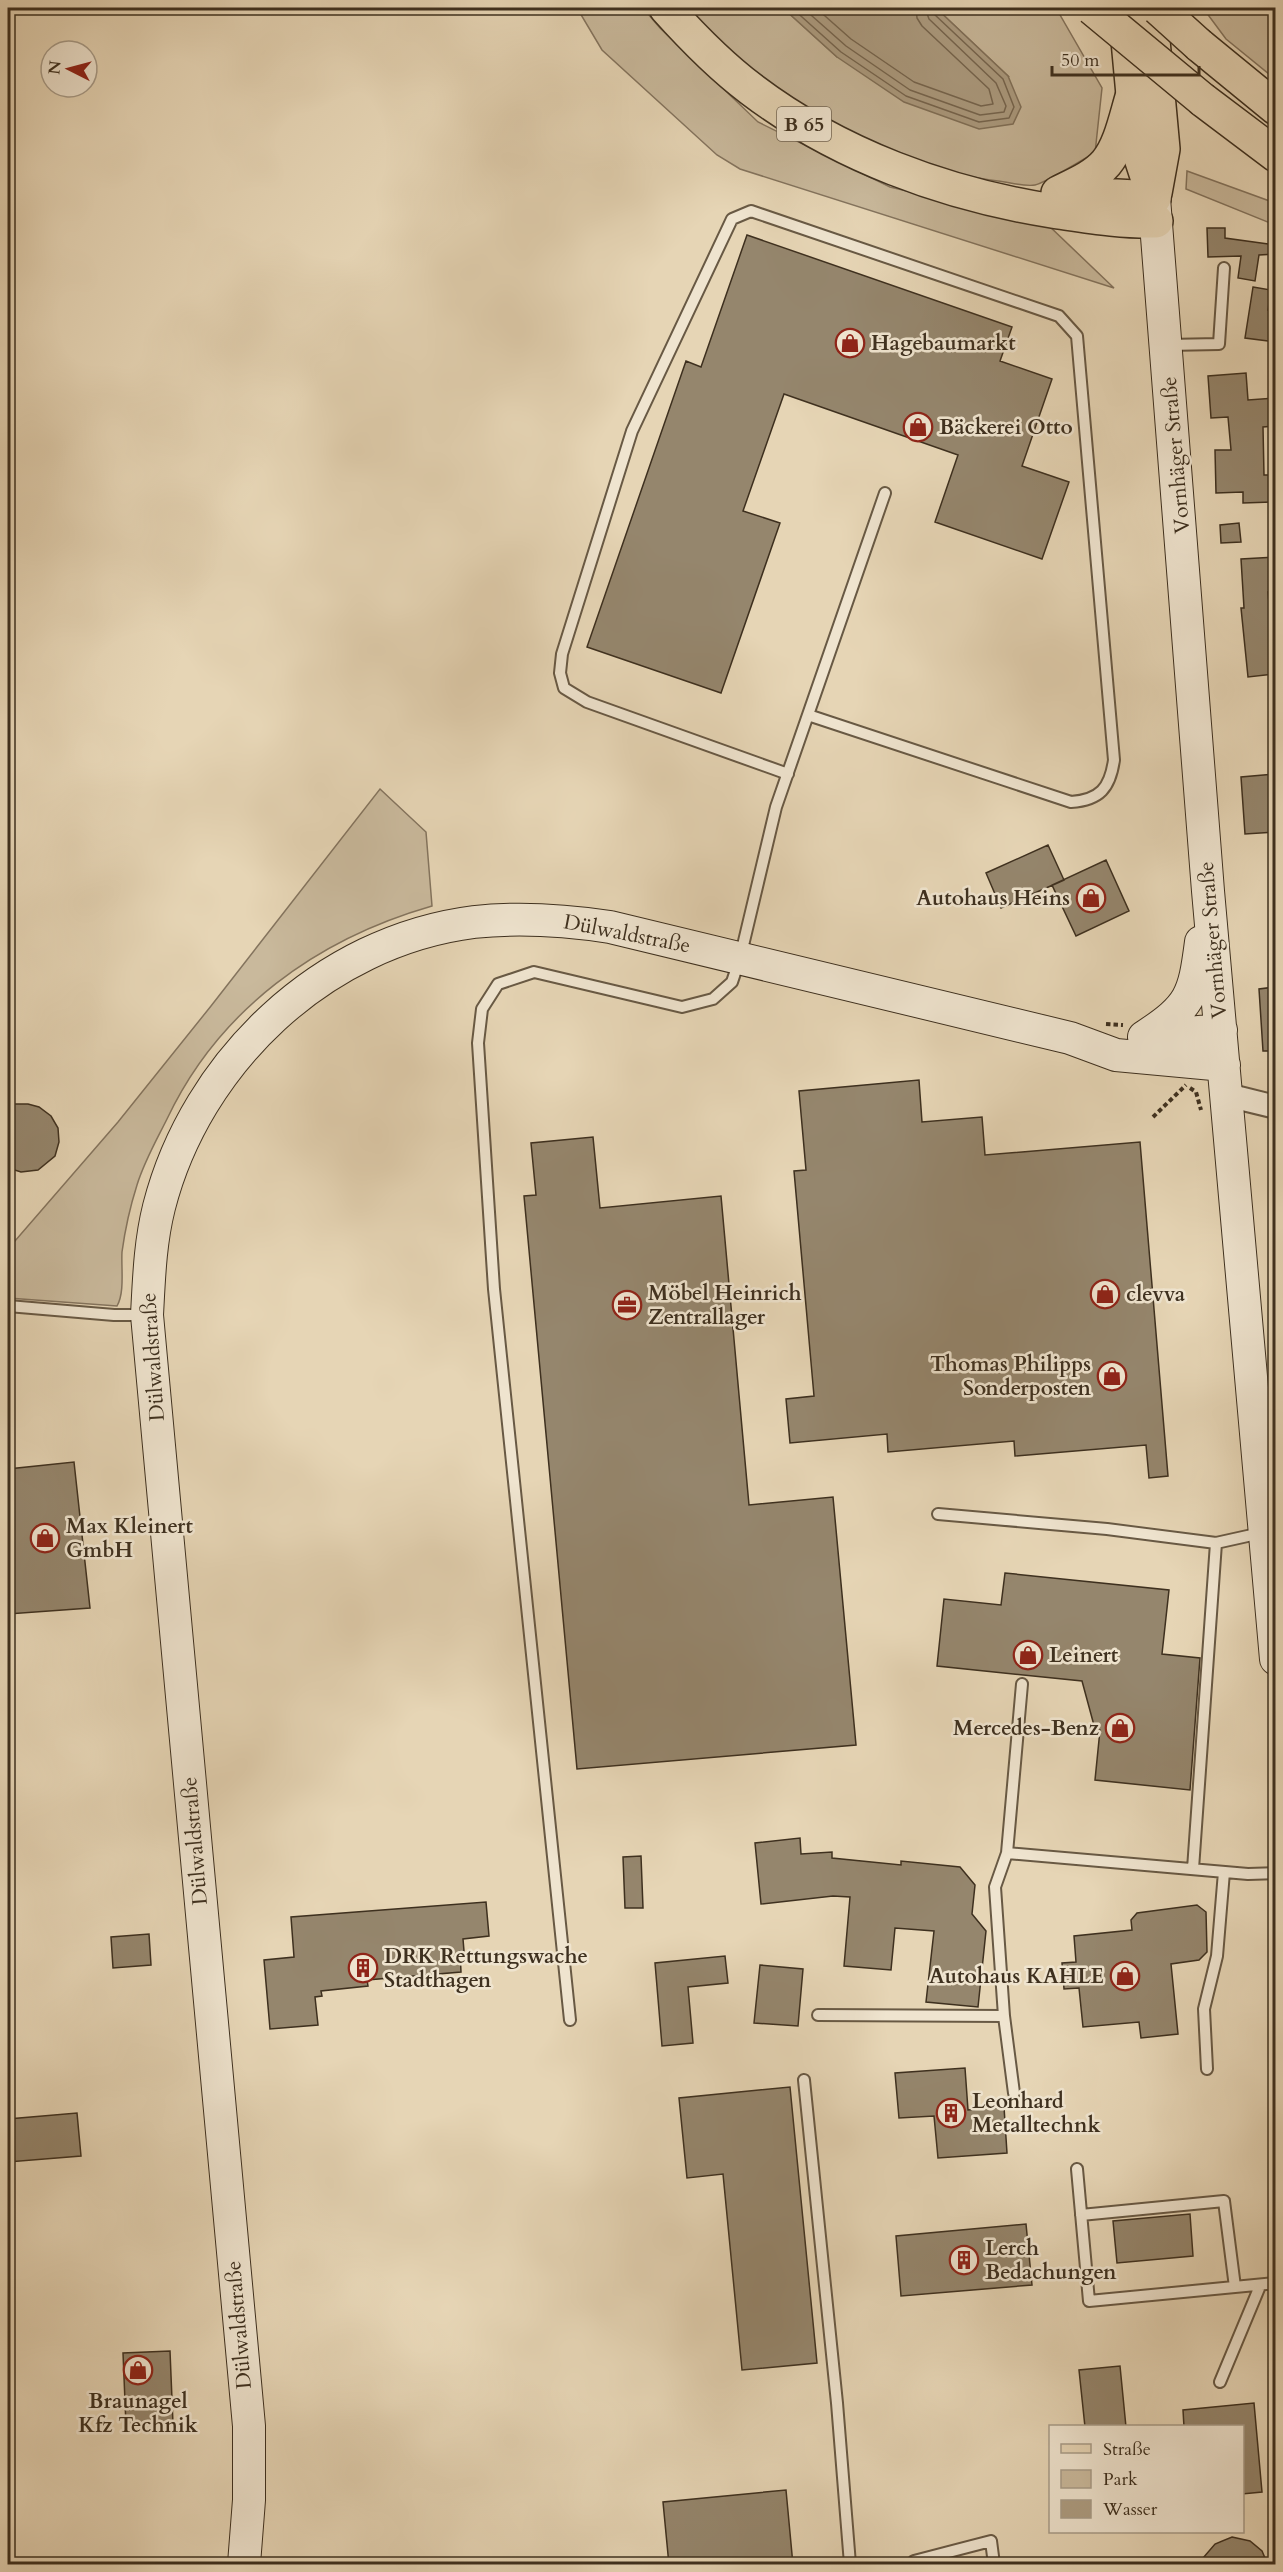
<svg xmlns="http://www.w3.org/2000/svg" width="1283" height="2572" font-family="Cardo,serif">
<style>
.green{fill:#c9b99c;stroke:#84745e;stroke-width:1.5}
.water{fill:#ad9d82;stroke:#81715a;stroke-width:1.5}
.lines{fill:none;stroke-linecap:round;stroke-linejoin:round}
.shore{stroke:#766650;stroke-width:1.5}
.building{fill:#95866d;stroke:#3e301f;stroke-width:1.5}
.lane-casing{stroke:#685944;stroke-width:14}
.street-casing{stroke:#685944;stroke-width:26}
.secondary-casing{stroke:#3e301f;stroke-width:34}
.primary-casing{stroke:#3e301f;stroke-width:36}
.highway-casing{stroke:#3e301f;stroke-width:36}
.path{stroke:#3e301f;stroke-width:4;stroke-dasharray:4.5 3;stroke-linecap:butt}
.lane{stroke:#efe4cf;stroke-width:10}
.street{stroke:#efe4cf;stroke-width:22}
.secondary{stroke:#efe4cf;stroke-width:32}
.primary{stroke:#e6d5b5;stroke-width:33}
.highway{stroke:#e6d5b5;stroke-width:33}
.highway-bridge-casing{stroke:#3e301f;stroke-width:36;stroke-linecap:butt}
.highway-bridge{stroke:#e6d5b5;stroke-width:33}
.labels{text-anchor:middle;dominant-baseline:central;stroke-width:5;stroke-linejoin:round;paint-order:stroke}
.shield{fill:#efe4cf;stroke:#736654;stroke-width:1.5}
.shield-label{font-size:20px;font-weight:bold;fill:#3e301f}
.poi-label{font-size:21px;font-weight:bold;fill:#3e301f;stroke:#efe4cf;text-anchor:start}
.street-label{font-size:21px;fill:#3e301f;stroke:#efe4cf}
</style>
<rect width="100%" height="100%" fill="#e6d5b5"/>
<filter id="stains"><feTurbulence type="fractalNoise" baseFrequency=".00333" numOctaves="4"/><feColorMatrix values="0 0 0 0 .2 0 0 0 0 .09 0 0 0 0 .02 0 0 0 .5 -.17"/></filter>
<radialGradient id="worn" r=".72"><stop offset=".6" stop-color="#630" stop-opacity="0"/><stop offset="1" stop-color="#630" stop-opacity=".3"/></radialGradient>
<!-- green -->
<path class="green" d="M577 8H643L660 28 758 122 890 187 1047 224 1114 288 740 169 717 155 602 50Z
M686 8H783L837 57 1008 76 936 8H1056L1102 88 1095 153C1083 159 1045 183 1035 185 1024 187 1009 182 998 181 968 178 939 169 910 158 823 127 749 76 686 8Z
M1203 8H1275V79L1226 39Z
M1187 171 1275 203V225L1186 189Z
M380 789 426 832 432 906C317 939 219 1009 167 1119 156 1141 144 1162 137 1185 130 1207 125 1230 122 1252 121 1268 125 1292 117 1306L8 1298V1249L118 1122 211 1006Z"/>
<!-- water -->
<path class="water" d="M783 8H936L1008 76 1021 107 1013 124 979 129 904 102 837 57Z"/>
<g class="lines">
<!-- shore -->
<path class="shore" d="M792 8 841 52 906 96 979 122 1009 118 1014 107 1003 79 934 14 932 8
M803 8 846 46 910 90 980 115 1004 112 1006 106 996 83 929 19 925 8
M816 8 851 39 914 82 981 106 993 104 989 89 922 26 917 18 916 8"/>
</g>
<!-- building -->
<path class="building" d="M1207 228H1225V238L1275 245V254L1259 255 1255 281 1238 278 1241 256 1208 257Z
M747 235 1012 327 1000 361 1052 379 1022 466 1069 482 1042 559 935 522 958 455 784 394 743 511 780 523 721 693 587 647 686 361 701 367Z
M1253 287 1271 290 1268 310 1275 311V342L1245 338Z
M1246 373 1248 400 1275 398V426L1263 427 1264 475H1275V502L1243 503V492L1216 493 1215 450H1231L1228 417 1211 418 1208 376Z
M1239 523 1241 542 1221 543 1220 525Z
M1275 557V591L1268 592 1275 674 1248 677 1241 608H1244L1241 559Z
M1275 774V832L1245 834 1241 777Z
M1048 845 1064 880 1001 908 986 873Z
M1106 860 1129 911 1076 936 1052 885Z
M1275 987V1051H1263L1259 989Z
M919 1080 922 1122 982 1117 985 1155 1140 1142 1168 1476 1149 1478 1146 1445 1015 1456 1014 1441 888 1452 887 1434 790 1443 786 1399 814 1396 794 1171 806 1170 799 1091Z
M14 1104H28L39 1107 51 1116 58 1128 59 1142 55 1156 38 1170 21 1172 8 1168V1108Z
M593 1137 600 1208 721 1196 749 1505 833 1497 856 1745 577 1769 524 1196 536 1195 531 1143Z
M74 1462 90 1608 8 1614V1469Z
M1005 1573 1169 1590 1162 1654 1200 1658 1190 1790 1095 1780 1100 1730 1095 1729 1082 1681 937 1666 944 1599 1001 1605Z
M800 1838 801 1854 832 1852V1858L901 1865V1861L960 1867 975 1885 972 1914 986 1931 978 2007 926 2002 934 1931 895 1928 891 1970 844 1966 850 1897 833 1896 761 1904 755 1843Z
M641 1856 643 1908H625L623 1857Z
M486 1902 489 1936 463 1939 464 1951H460L461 1972 367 1980 368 1986 321 1991 322 1996 315 1997 318 2025 270 2029 264 1960 294 1957 291 1917Z
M1197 1905 1206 1912 1207 1952 1199 1960 1171 1964 1178 2034 1141 2038 1139 2022 1083 2027 1079 1988 1064 1989 1062 1963 1076 1962 1074 1936 1132 1930 1131 1920 1137 1913Z
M149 1934 151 1965 113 1968 111 1937Z
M725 1956 728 1983 688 1987 693 2043 662 2046 655 1963Z
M760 1965 803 1969 798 2026 754 2023Z
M965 2068 968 2110 1004 2107 1007 2153 938 2158 934 2116 899 2118 895 2073Z
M790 2087 817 2363 742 2370 723 2174 687 2178 679 2098Z
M77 2113 81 2156 8 2162V2119Z
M1190 2214 1193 2256 1117 2263 1113 2221Z
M1026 2224 1032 2285 901 2296 896 2236Z
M170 2351 173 2424 126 2426 123 2353Z
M1120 2366 1126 2427H1085L1079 2370Z
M1254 2403 1262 2492 1242 2494V2427H1184L1183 2410Z
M786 2490 793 2565H669L663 2502Z
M1232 2537 1250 2541 1262 2551 1268 2565H1197L1215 2544Z"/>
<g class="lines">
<!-- lane casing -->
<g class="lane-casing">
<path id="lane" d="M1167 345 1219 344 1224 268
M788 774 587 702 564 688 560 673 562 654 632 431 732 219 751 211 1059 316 1077 336 1114 760C1110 788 1100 800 1071 802L808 715
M8 1306 114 1315H144
M938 1514 1107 1529 1216 1543 1261 1533
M1022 1684 1007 1853 1248 1874 1276 1873
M1193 1869 1216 1543
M818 2015 1004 2016 995 1887 1007 1853
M1004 2016 1014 2093
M570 2020 494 1289 478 1043 482 1009 498 984 534 972 682 1007 713 999 732 982 740 958 776 807 885 493
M1207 2069 1204 2009 1217 1956 1224 1872
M804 2080 837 2403 850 2564
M1077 2169 1089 2301 1276 2283
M1081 2215 1224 2201 1235 2287
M1220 2382 1260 2286
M913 2564 914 2561 991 2541 994 2564"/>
</g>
<!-- street casing -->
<g class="street-casing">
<path id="street" d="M1227 1095 1276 1107"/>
</g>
<!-- secondary casing -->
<g class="secondary-casing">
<path id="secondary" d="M1154 198 1208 891 1276 1659
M1144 1037C1191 1006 1194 996 1201 942
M1144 1037 1221 1030
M244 2564 249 2500V2426L147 1315C149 1278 150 1243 159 1207 196 1062 323 941 474 922 520 917 564 920 610 927L1070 1038 1116 1055 1224 1065"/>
</g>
<!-- primary casing -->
<g class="primary-casing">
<path id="primary" d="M1125 8 1138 149 1154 198
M1150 8 1163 149 1155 193"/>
</g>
<!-- highway casing -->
<g class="highway-casing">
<path id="highway" d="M666 8C692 37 719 65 751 89 838 155 945 194 1052 211 1087 216 1121 222 1156 221
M1199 45 1276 108
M1203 100 1276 155
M1058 193C1074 185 1094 177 1106 163 1121 145 1126 116 1133 94
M1061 193 1154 198"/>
</g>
<!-- path -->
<path class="path" d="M1106 1024 1123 1025
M1190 1088 1196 1092 1201 1110
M1153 1117 1186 1085"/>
<!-- lane -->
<use href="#lane" class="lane"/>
<!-- street -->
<use href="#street" class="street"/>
<!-- secondary -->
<use href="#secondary" class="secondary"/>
<!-- primary -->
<use href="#primary" class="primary"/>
<!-- highway -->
<use href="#highway" class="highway"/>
<!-- highway-bridge casing -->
<g class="highway-bridge-casing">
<path id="highway-bridge" d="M1092 8 1203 100
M1158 8 1199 45"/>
</g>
<!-- highway-bridge -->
<use href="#highway-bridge" class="highway-bridge"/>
</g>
<!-- icons -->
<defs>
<g id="shop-ring" transform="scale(1.5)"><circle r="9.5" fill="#efe4cf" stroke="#8f2418" stroke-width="1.5"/><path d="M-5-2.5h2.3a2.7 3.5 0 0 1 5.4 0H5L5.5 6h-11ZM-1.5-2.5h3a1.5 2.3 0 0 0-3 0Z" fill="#8f2418"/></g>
<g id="office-ring" transform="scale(1.5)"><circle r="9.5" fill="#efe4cf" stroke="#8f2418" stroke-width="1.5"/><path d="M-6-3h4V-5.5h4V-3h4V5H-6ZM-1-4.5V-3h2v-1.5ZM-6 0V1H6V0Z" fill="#8f2418"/></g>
<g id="building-ring" transform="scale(1.5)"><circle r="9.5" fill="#efe4cf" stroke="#8f2418" stroke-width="1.5"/><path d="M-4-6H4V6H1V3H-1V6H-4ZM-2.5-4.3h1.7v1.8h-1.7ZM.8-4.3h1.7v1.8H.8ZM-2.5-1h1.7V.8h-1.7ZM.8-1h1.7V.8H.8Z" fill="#8f2418"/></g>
</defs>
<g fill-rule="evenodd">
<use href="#shop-ring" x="850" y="343"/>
<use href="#shop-ring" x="918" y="427"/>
<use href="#shop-ring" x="1091" y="898"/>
<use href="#shop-ring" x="1105" y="1294"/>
<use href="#office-ring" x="627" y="1305"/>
<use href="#shop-ring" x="1112" y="1376"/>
<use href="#shop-ring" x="45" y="1538"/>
<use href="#shop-ring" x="1028" y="1655"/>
<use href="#shop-ring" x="1120" y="1728"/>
<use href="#building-ring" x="363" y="1968"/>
<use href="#shop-ring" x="1125" y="1976"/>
<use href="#building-ring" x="951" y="2113"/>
<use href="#building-ring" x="964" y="2260"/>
<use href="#shop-ring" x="138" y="2370"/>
</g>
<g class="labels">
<!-- shield labels -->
<rect class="shield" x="777" y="107" width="54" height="34" rx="4.5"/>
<g class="shield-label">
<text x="804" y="124">B 65</text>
</g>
<!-- poi labels -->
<g class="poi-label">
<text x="871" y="343">Hagebaumarkt</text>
<text x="939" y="427">Bäckerei Otto</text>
<text x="1070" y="898" text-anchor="end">Autohaus Heins</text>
<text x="648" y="1293">Möbel Heinrich<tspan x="648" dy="24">Zentrallager</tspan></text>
<text x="1126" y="1294">clevva</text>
<text x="1091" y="1364" text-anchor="end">Thomas Philipps<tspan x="1091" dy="24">Sonderposten</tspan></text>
<text x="66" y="1526">Max Kleinert<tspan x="66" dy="24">GmbH</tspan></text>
<text x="1049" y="1655">Leinert</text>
<text x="1099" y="1728" text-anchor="end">Mercedes-Benz</text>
<text x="384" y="1956">DRK Rettungswache<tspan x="384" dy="24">Stadthagen</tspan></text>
<text x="1104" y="1976" text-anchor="end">Autohaus KAHLE</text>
<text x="972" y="2101">Leonhard<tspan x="972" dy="24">Metalltechnk</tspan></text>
<text x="985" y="2248">Lerch<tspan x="985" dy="24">Bedachungen</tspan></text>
<text x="138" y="2401" text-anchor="middle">Braunagel<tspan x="138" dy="24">Kfz Technik</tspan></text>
</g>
<!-- street labels -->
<g class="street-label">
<text transform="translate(1176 455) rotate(-95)">Vornhäger Straße</text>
<text transform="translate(627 934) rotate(11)">Dülwaldstraße</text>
<text transform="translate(1213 940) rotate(-95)">Vornhäger Straße</text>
<text transform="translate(153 1357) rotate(-94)">Dülwaldstraße</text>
<text transform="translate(195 1841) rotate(-95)">Dülwaldstraße</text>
<text transform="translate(239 2325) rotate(-95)">Dülwaldstraße</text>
</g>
</g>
<!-- margin -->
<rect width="1283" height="2572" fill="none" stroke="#e6d5b5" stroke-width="30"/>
<rect x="9" y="9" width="1265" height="2554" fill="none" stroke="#3e301f" stroke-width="3"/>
<rect x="15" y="15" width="1253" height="2542" fill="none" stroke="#3e301f" stroke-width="1.5"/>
<!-- legend -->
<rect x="1049" y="2425" width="195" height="108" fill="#efe4cf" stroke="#a89c89" stroke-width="1.5"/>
<rect x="1061" y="2444" width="30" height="9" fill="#e6d5b5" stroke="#a89c89" stroke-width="1.5"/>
<text x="1103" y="2455" font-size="18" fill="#3e301f">Straße</text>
<rect x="1061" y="2470" width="30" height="18" fill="#c9b99c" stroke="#a89c89" stroke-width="1.5"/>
<text x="1103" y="2485" font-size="18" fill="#3e301f">Park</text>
<rect x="1061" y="2500" width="30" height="18" fill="#ad9d82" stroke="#a89c89" stroke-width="1.5"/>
<text x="1103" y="2515" font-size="18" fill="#3e301f">Wasser</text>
<!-- north arrow -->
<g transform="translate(69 69) rotate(276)"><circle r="28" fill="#efe4cf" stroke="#a89c89" stroke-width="1.5"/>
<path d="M0-4.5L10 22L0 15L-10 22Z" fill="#8f2418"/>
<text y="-9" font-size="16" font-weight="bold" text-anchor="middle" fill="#3e301f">N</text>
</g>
<!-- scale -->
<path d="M1052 66v9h147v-9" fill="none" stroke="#3e301f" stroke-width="3"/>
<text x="1061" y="66" font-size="18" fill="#3e301f" stroke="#efe4cf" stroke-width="4.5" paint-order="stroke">50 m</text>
<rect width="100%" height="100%" filter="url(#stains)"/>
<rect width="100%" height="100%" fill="url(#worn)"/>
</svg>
